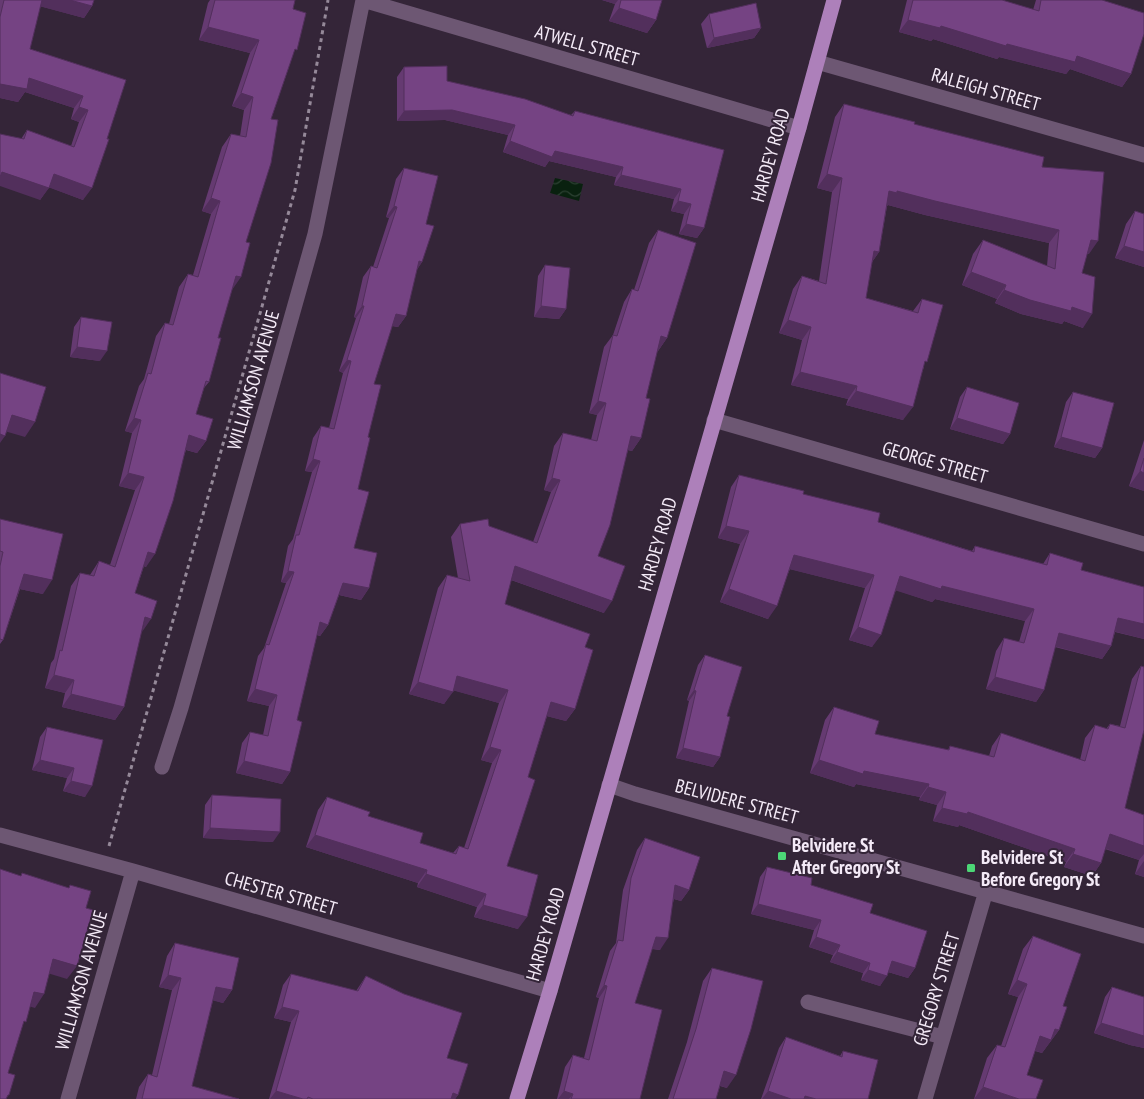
<svg xmlns="http://www.w3.org/2000/svg" width="1144" height="1099" font-family="'PT Sans Narrow',sans-serif">
<style>
.water{fill:url(#water-waves)}
.lines{fill:none;stroke-linecap:round;stroke-linejoin:round}
.path{stroke:#958999;stroke-width:3;stroke-dasharray:4 4;stroke-linecap:butt}
.minor{stroke:#6d5773;stroke-width:15}
.major{stroke:#ad80ba;stroke-width:15}
.wall{fill:#653a71}
.shaded-wall{fill:#522f5c}
.building{fill:#754383;stroke:#522f5c}
.poi-dot{fill:#4cd676;stroke:#342538;stroke-width:2}
.labels{text-anchor:middle;dominant-baseline:central;stroke-width:4;stroke-linejoin:round;paint-order:stroke}
.street-label{font-size:19px;fill:#f4eaf7;stroke:#342538}
.poi-label{font-size:19px;font-weight:bold;fill:#f4eaf7;stroke:#342538;text-anchor:start}
</style>
<defs>
<pattern id="water-waves" width="16" height="10" patternUnits="userSpaceOnUse" patternTransform="scale(1.25)"><rect width="16" height="10" fill="#09210f"/><path d="M0 5q4-4 8 0t8 0" fill="none" stroke="#2d4133"/></pattern>
</defs>
<rect width="100%" height="100%" fill="#342538"/>
<!-- water -->
<path class="water" d="M555 178 583 184 579 201 550 193Z"/>
<g class="lines">
<!-- path -->
<path class="path" d="M109 846 295 190 328 0"/>
<!-- minor -->
<path class="minor" d="M363 0 799 128
M817 62 1144 155
M714 420 1144 544
M162 767 181 708 315 234 363 0
M609 785 635 794 1144 936
M0 835 133 871 550 991
M808 1002 943 1037
M68 1099 133 871
M925 1099 986 891"/>
<!-- major -->
<path class="major" d="M517 1099 550 991 799 128 834 0"/>
</g>
<!-- wall -->
<path class="wall" d="M0 0H94L92 6 84 18 40 6 30 49 126 80 83 200 49 187 40 200 21 139 27 130 71 146 79 122 71 119 74 108 25 92 18 102 0 98Z
M210 0H295L293 9V55L271 119 232 289 218 338 209 382 204 388 196 414 206 441 197 453 186 450 146 567 144 566 135 593 141 632 124 707 115 720 62 707 65 693 45 688 51 663 54 659 71 586 80 573 90 575 99 561 110 565 135 490 119 486 132 433 125 431 139 386 144 379 156 336 165 323 169 324 179 287 188 274 193 275 211 214 202 211 222 147 231 134 240 136 244 110 232 106 250 53 199 40 208 3Z
M602 0H662L656 20 647 33 609 21 615 4Z
M907 0H1002L1033 10 1036 0H1102L1131 74 1122 87 1070 69 1066 74 999 57 997 59 933 39 931 41 899 32Z
M709 14 761 28 754 38 707 48 701 24Z
M404 67 447 81 571 115 575 111 724 150 704 228 697 238 679 234 684 214 671 211 674 199 614 185 616 177 549 161 545 167 503 152 508 135 445 120 397 121V77Z
M844 104 914 124 1042 167 1089 254H1087L1082 273 1083 328 1064 321 1062 324 1021 314 995 303 997 299 962 285 973 254 983 240 1047 266 1049 243 925 215 888 205 887 206 879 252 872 262 866 298 913 311 922 299 924 367 903 420 846 405 848 399 791 385 802 340 779 333 793 289 802 276 819 281 832 192 817 188 835 117Z
M404 168 426 224 422 262 416 271 406 316 398 327 392 326 374 384 368 437 358 489 354 548 369 588 361 600 339 595 328 625 320 636 317 635 297 720 290 772 282 784 236 773 242 743 250 732 263 735 269 706 247 701 258 656 264 648 286 583 281 582 288 546 293 539 312 472 305 471 313 438 321 426 329 428 343 373 339 371 356 318 354 317 363 277 371 266 373 267 389 218 386 217 396 179Z
M1135 211 1144 214V267L1115 258 1126 224Z
M658 230 667 338 658 351H657L646 398 641 438 632 451 628 450 598 556 604 613 511 580 505 604 585 647 575 709 566 721 547 716 528 777 507 866 518 929 474 917 477 907 417 887 418 883 306 847 318 810 327 797 368 816 420 843 453 853 459 846 464 848 492 763 481 760 499 703 453 690 444 704 409 694 438 588 447 575 458 578 451 537 460 524 489 526 533 542 551 492 544 490 554 446 563 433 591 440 597 415 589 413 604 347 613 335 624 302 632 289 634 290 649 243Z
M545 265 566 309 559 319 534 317 538 276Z
M81 317 100 361 70 357 74 327Z
M967 387 1010 434 1003 444 950 429 960 397Z
M1073 392 1102 448 1095 458 1054 447 1066 402Z
M1144 440V491L1129 486Z
M739 475 803 494 878 522 972 551 975 546 1043 564 1050 553 1081 570 1144 587V639L1115 632 1111 646 1102 659 1055 647 1044 690 1036 702 986 689 996 651 1004 638 1019 642 1025 621 935 599 932 602 896 590 872 647 849 640 865 588 790 569 768 619 720 602 740 544 718 538 731 487Z
M0 519 43 594 20 589 3 640 0 644Z
M705 655 720 757 713 767 676 758 689 701 687 700 698 665Z
M1141 666 1125 808 1144 815V877L1135 874 1139 860 1105 849 1101 863 1092 876 1064 867 1066 862 959 825 958 827 933 821 937 805 919 800 920 797 856 784 854 787 810 773 825 720 834 707 875 734 948 750 950 746 989 756 992 746 1001 733 1080 760 1085 738 1095 725 1106 729 1110 724 1120 726 1132 679Z
M47 727 103 740 85 797 63 791 67 778 32 770 40 737Z
M212 795 273 842 203 838 205 805Z
M645 838 689 890 681 901 674 899 660 950 652 949 635 1003 640 1099H557L565 1067 573 1055 584 1058 599 998 596 997 610 951 616 943 623 890 637 850Z
M767 867 811 885 870 913 915 968 908 978 888 972 880 986 861 980 863 973 830 962 833 955 809 947 814 930 751 914 760 877Z
M1033 936 1063 1006 1059 1030 1042 1053 1035 1051 1027 1075 1036 1099H974L987 1058 997 1045 1001 1046 1018 997 1008 994 1023 949Z
M175 943 232 990 223 1003 213 1000 192 1086 239 1099H136L139 1087 148 1074 152 1075 172 990 159 987 167 956Z
M712 968 727 1088 720 1086 716 1099H668L687 1042 703 981Z
M291 974 356 991 366 976 447 1058 458 1095 455 1099H269L291 1022 274 1018 283 985Z
M1112 987 1144 997V1048L1130 1045 1094 1033 1105 997Z
M786 1037 840 1056 843 1051 868 1099H761L779 1048Z"/>
<!-- shaded-wall -->
<path class="shaded-wall" d="M39 0H70L92 6 84 18 35 5Z
M602 0H618L615 4Z
M619 8 656 20 647 33 609 21Z
M908 20 941 26 1007 44 1077 56 1131 74 1122 87 1070 69 1066 74 999 57 997 59 933 39 931 41 899 32Z
M208 27 259 40 250 53 199 40Z
M761 28 754 38 707 48 714 38Z
M29 78 83 96 74 108 25 92 18 102 0 98V84Z
M241 93 253 97 244 110 232 106Z
M79 107 88 110 79 122 71 119Z
M452 110 515 125 508 135 445 120 397 121 404 111Z
M510 141 555 151 623 167 616 177 549 161 545 167 503 152Z
M2 172 49 188 40 200 0 186V175Z
M54 174 92 188 83 200 45 186Z
M827 174 842 178 832 192 817 188Z
M621 175 681 189 674 199 614 185Z
M889 191H897L1059 230 1049 243 925 215 888 205 887 206 880 204Z
M211 198 220 201 211 214 202 211Z
M678 201 691 204 684 214 671 211Z
M394 206 397 207 389 218 386 217Z
M686 224 704 228 697 238 679 234Z
M1091 240 1098 241 1089 254 1081 253Z
M1124 246 1144 252V267L1115 258Z
M874 251 879 252 870 265Z
M419 261 422 262 414 274Z
M971 272 1006 285 997 299 962 285Z
M236 276 241 277 232 290Z
M1004 290 1072 307 1092 314 1083 328 1064 321 1062 324 1021 314 995 303Z
M362 306H364L356 318 354 317Z
M541 306 566 309 559 319 534 317Z
M396 314 406 316 398 327 388 325Z
M788 320 811 327 802 340 779 333Z
M661 336 667 338 658 351 652 349Z
M77 347 107 351 100 361 70 357Z
M347 360 351 361 343 373 339 371Z
M800 372 857 386 848 399 791 385Z
M856 391 913 407 903 420 846 405Z
M598 401 606 403 597 415 589 413Z
M12 415 35 422 25 437 1 430Z
M134 418 141 420 132 433 125 431Z
M957 418 1010 434 1003 444 950 429Z
M0 434 5 436 0 443Z
M189 435 206 441 197 453 180 448Z
M631 436 641 438 632 451 622 449Z
M1061 437 1102 448 1095 458 1054 447Z
M313 459 320 461 312 472 305 471Z
M1140 471 1144 473V491L1129 486Z
M128 473 144 477 135 490 119 486Z
M552 478 560 480 551 492 544 490Z
M726 526 749 531 740 544 718 538Z
M148 552 155 554 146 567 139 565Z
M794 555 874 575 865 588 785 568Z
M515 566 612 601 604 613 506 578Z
M288 571 294 572 286 583 281 582Z
M24 574 52 580 43 594 15 588Z
M900 576 942 586 1034 609 1025 621 935 599 932 602 891 589Z
M343 583 369 588 361 600 335 594Z
M729 589 777 606 768 619 720 602Z
M145 617 151 619 142 632Z
M1118 618 1144 624V639L1109 630Z
M320 622 328 625 320 636 312 633Z
M858 627 881 635 872 647 849 640Z
M1059 633 1111 646 1102 659 1050 645Z
M54 675 74 680 65 693 45 688Z
M457 676 508 690 499 703 448 689Z
M995 677 1044 690 1036 702 986 689Z
M418 682 453 692 444 704 409 694Z
M255 689 277 695 269 706 247 701Z
M694 690 696 691 689 701 687 700Z
M71 694 124 707 115 720 62 707Z
M551 702 575 709 566 721 542 715Z
M490 747 501 750 492 763 481 760Z
M683 748 720 757 713 767 676 758Z
M40 760 74 768 67 778 32 770Z
M819 760 929 784 920 797 856 784 854 787 810 773Z
M244 761 290 772 282 784 236 773Z
M71 781 92 786 85 797 63 791Z
M928 787 946 792 937 805 919 800Z
M942 808 968 812 1075 849 1066 862 959 825 958 827 933 821Z
M210 828 280 832 273 842 203 838Z
M1110 834 1144 846V854L1139 860 1101 847Z
M315 835 427 870 418 883 306 847Z
M1073 854 1101 863 1092 876 1064 867Z
M1144 861V877L1135 874Z
M426 874 486 894 477 907 417 887Z
M675 885 689 890 681 901 667 897Z
M758 904 821 920 814 930 751 914Z
M483 905 527 917 518 929 474 917Z
M656 937 668 938 660 950 648 948Z
M816 937 840 945 833 955 809 947Z
M837 952 870 963 863 973 830 962Z
M53 959 77 966 67 979 44 972Z
M892 961 915 968 908 978 885 971Z
M868 970 887 976 880 986 861 980Z
M168 975 181 978 172 990 159 987Z
M1017 980 1027 984 1018 997 1008 994Z
M604 985 607 986 599 998 596 997Z
M216 987 232 990 223 1003 207 999Z
M34 992 44 994 35 1008 25 1005Z
M282 1007 299 1011 291 1022 274 1018Z
M1101 1023 1144 1036V1048L1130 1045 1094 1033Z
M1055 1029 1059 1030 1042 1053 1031 1049 1040 1036Z
M724 1071 736 1075 727 1088 715 1084Z
M983 1087 1019 1099H974Z
M276 1091 303 1099H270Z
M564 1091 573 1094 569 1099H558Z
M768 1091 791 1099H762Z
M453 1093 458 1095 455 1099H449Z
M805 1096 816 1099H803Z"/>
<!-- building -->
<path class="building" d="M4 0H42L30 49 126 80 107 139H109L92 188 54 174 49 188 2 172 0 177V134L24 139 27 130 74 147 88 110 79 107 83 96 29 78 27 89 0 84V17Z
M70 0H94L92 6Z
M215 0H295L293 9 306 13 297 50 295 49 271 119 278 120 271 163 246 242 250 243 241 277 236 276 218 338H221L209 382 206 381 196 414 213 419 206 441 189 435 173 501 155 554 148 552 135 593 157 601 151 619 145 617 124 707 71 694 74 680 54 675 60 650 62 651 80 573 94 576 99 561 115 567 144 477 128 473 141 420 134 418 148 373 151 374 165 323 173 325 188 274 198 277 220 201 211 198 231 134 246 137 253 97 241 93 259 40 208 27Z
M621 0H662L656 20 619 8Z
M913 0H1002L1039 11 1041 0H1102L1144 13V34L1131 74 1077 56 1075 62 1007 44 1006 46 941 26 940 28 908 20Z
M756 3 761 28 714 38 709 14Z
M447 66V81L525 99 573 116 575 111 724 150 704 228 686 224 691 204 678 201 681 189 621 175 623 167 555 151 552 157 510 141 515 125 452 110 404 111V67Z
M844 104 915 122 914 124 1044 157 1042 167 1104 172 1098 241 1091 240 1082 273 1095 277 1092 314 1072 307 1071 311 1030 300 1004 290 1006 285 971 272 983 240 1055 269 1059 230 935 201 897 191V193L889 191 879 252 874 251 866 298 918 313 922 299 943 305 927 362 925 361 913 407 856 391 857 386 800 372 811 327 788 320 802 276 826 284 842 178 827 174Z
M404 168 438 176 426 224 434 226 422 262 419 261 406 316 396 314 374 384 381 385 368 437 370 438 358 489 369 492 354 548 377 553 369 588 343 583 328 625 320 622 297 720 302 722 290 772 244 761 250 732 268 736 277 695 255 689 266 644 269 645 294 572 288 571 296 535H299L320 461 313 459 321 426 334 429 351 361 347 360 364 306H362L371 266 377 268 397 207 394 206Z
M1135 211 1144 214V252L1124 246Z
M658 230 696 243 667 338 661 336 646 398 650 399 641 438 631 436 610 525 598 556 625 566 612 601 515 566 505 604 590 634 585 647 593 650 575 709 551 702 528 777 535 780 507 866 538 875 527 917 483 905 486 894 426 874 427 870 315 835 327 797 370 812 368 816 423 833 420 843 456 854 459 846 468 849 501 750 490 747 508 690 457 676 453 692 418 682 447 575 470 581 460 524 488 519 489 526 537 543 560 480 552 478 563 433 597 441 606 403 598 401 613 335 617 336 632 289 638 291Z
M545 265 570 268 566 309 541 306Z
M81 317 112 322 107 351 77 347Z
M0 373 46 387 35 422 12 415 5 436 0 434Z
M967 387 1019 403 1010 434 957 418Z
M1073 392 1114 403 1102 448 1061 437Z
M1144 458V473L1140 471Z
M739 475 804 491 803 494 880 513 878 522 974 552 975 546 1047 565 1050 553 1083 563 1081 570 1144 587V624L1118 618 1111 646 1059 633 1044 690 995 677 1004 638 1024 643 1034 609 942 586 941 589 900 576 881 635 858 627 874 575 794 555 777 606 729 589 749 531 726 526Z
M0 519 63 534 52 580 24 574 3 640 0 639V566L3 552 0 551Z
M705 655 742 667 727 716 730 717 720 757 683 748 696 691 694 690Z
M1141 666 1144 667V730L1125 808 1144 815V846L1110 834 1101 863 1073 854 1075 849 968 812 967 814 942 808 946 792 928 787 929 784 864 771 863 774 819 760 834 707 879 721 875 734 949 750 950 746 994 757 1001 733 1085 761 1095 725 1108 729 1110 724 1125 728Z
M47 727 103 740 92 786 71 781 74 768 40 760Z
M212 795 281 799 280 832 210 828Z
M645 838 700 857 689 890 675 885 668 938 656 937 635 1003 662 1010 640 1099H571L573 1094 564 1091 573 1055 589 1060 607 986 604 985 618 940 623 941 631 878Z
M767 867 812 878 811 885 873 904 870 913 927 931 915 968 892 961 887 976 868 970 870 963 837 952 840 945 816 937 821 920 758 904Z
M0 869 21 876 22 873 69 888 70 885 91 891 86 908 93 910 77 966 53 959 44 994 34 992 26 1022 24 1021 8 1073 15 1075 9 1095H8L6 1099H0Z
M1033 936 1081 954 1063 1006 1067 1007 1059 1030 1055 1029 1051 1040 1040 1036 1027 1075 1043 1080 1036 1099H1019L983 1087 997 1045 1005 1047 1027 984 1017 980Z
M175 943 239 958 232 990 216 987 192 1086 239 1099H142L148 1074 157 1077 181 978 168 975Z
M712 968 763 981 751 1029 736 1075 724 1071 716 1099H673L696 1029Z
M291 974 358 991 366 976 404 994 462 1013 447 1058 468 1064 458 1095 453 1093 451 1099H313L308 1097 307 1099H303L276 1091 299 1011 282 1007Z
M1112 987 1144 997V1036L1101 1023Z
M786 1037 842 1057 843 1051 878 1060 868 1099H816L805 1096 804 1099H791L768 1091Z"/>
<!-- markers -->
<g class="poi-dot">
<rect x="777" y="851" width="10" height="10" rx="2.5"/>
<rect x="966" y="863" width="10" height="10" rx="2.5"/>
</g>
<g class="labels">
<!-- street labels -->
<g class="street-label">
<text transform="translate(587 45) rotate(16)">ATWELL STREET</text>
<text transform="translate(986 89) rotate(16)">RALEIGH STREET</text>
<text transform="translate(770 155) rotate(-74)">HARDEY ROAD</text>
<text transform="translate(253 380) rotate(-74)">WILLIAMSON AVENUE</text>
<text transform="translate(935 462) rotate(16)">GEORGE STREET</text>
<text transform="translate(657 544) rotate(-74)">HARDEY ROAD</text>
<text transform="translate(737 801) rotate(15)">BELVIDERE STREET</text>
<text transform="translate(281 893) rotate(16)">CHESTER STREET</text>
<text transform="translate(545 934) rotate(-74)">HARDEY ROAD</text>
<text transform="translate(81 980) rotate(-74)">WILLIAMSON AVENUE</text>
<text transform="translate(936 989) rotate(-73)">GREGORY STREET</text>
</g>
<!-- poi labels -->
<g class="poi-label">
<text x="792" y="845">Belvidere St<tspan x="792" dy="22">After Gregory St</tspan></text>
<text x="981" y="857">Belvidere St<tspan x="981" dy="22">Before Gregory St</tspan></text>
</g>
</g>
</svg>
